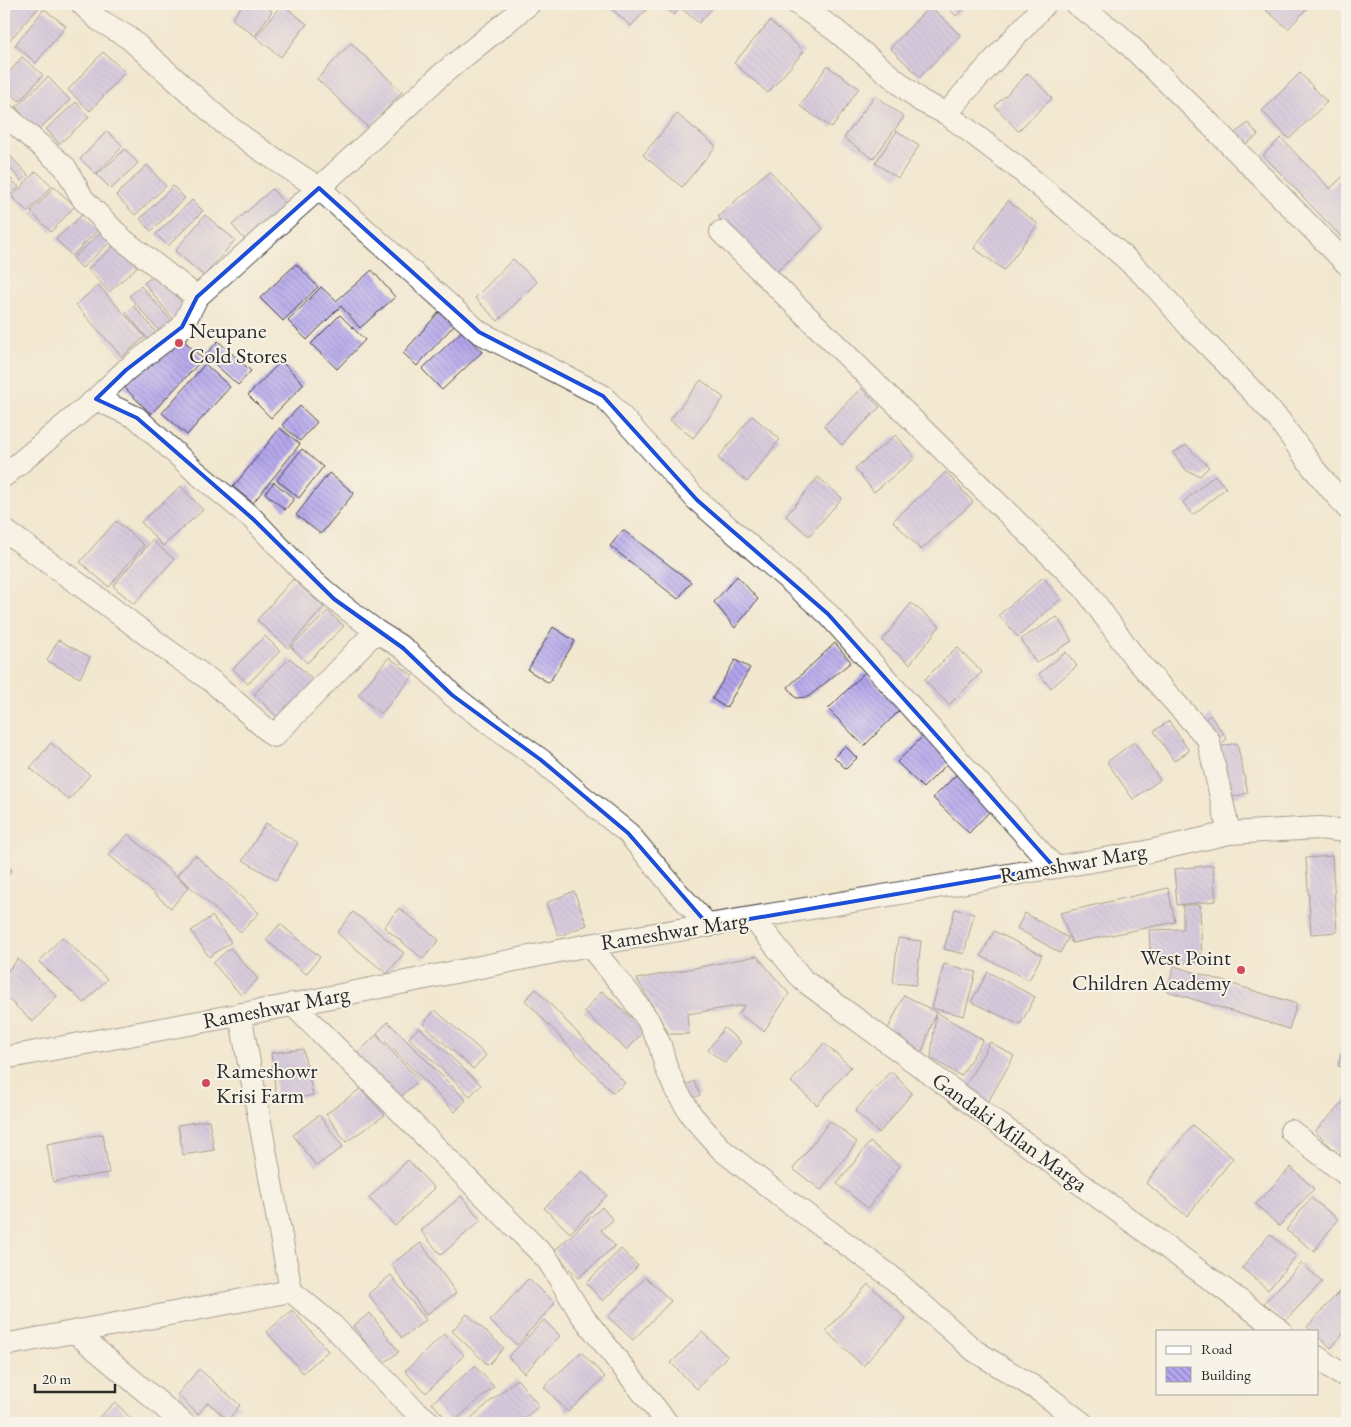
<svg xmlns="http://www.w3.org/2000/svg" width="1351" height="1427" font-family="'EB Garamond',serif">
<style>
.building{fill:url(#building-back-hatch)}
.lines{fill:none;stroke-linecap:round;stroke-linejoin:round}
.street-casing{stroke:#494744;stroke-width:24}
.street{stroke:#fff;stroke-width:22}
.marked{fill:none;stroke:#1d4ed8;stroke-width:4;stroke-linejoin:round}
.poi-dot{fill:#d1495b;stroke:#f7f3e8;stroke-width:2}
.labels{text-anchor:middle;dominant-baseline:central;stroke-width:4;stroke-linejoin:round;paint-order:stroke}
.poi-label{font-size:22px;fill:#2b2b2b;stroke:#f7f3e8;text-anchor:start}
.street-label{font-size:22px;fill:#2b2b2b;stroke:#f7f3e8}
</style>
<defs>
<pattern id="building-back-hatch" width="6" height="6" patternUnits="userSpaceOnUse" patternTransform="scale(1.25)"><rect width="6" height="6" fill="#b2a4ed"/><path d="M-1 5l2 2M0 0l6 6M5-1l2 2" fill="none" stroke="#9186c0"/></pattern>
</defs>
<rect width="100%" height="100%" fill="#f7f3e8"/>
<filter id="ink" filterUnits="userSpaceOnUse"><feTurbulence type="fractalNoise" baseFrequency=".02" numOctaves="2"/><feDisplacementMap in="SourceGraphic" scale="10" xChannelSelector="R" yChannelSelector="G"/><feConvolveMatrix kernelMatrix="1 2 1 2 8 2 1 2 1" color-interpolation-filters="sRGB"/></filter>
<filter id="wash" filterUnits="userSpaceOnUse"><feTurbulence type="fractalNoise" baseFrequency=".0096" numOctaves="4" result="noise"/><feDisplacementMap in="SourceGraphic" scale="20" xChannelSelector="R" yChannelSelector="G"/><feGaussianBlur stdDeviation="1.12" result="paint"/><feColorMatrix in="noise" values="0 0 0 0 0 0 0 0 0 0 0 0 0 0 0 0 0 1.4 0 .05"/><feComposite in="paint" operator="in"/></filter>
<g filter="url(#wash)">
<rect width="100%" height="100%" fill="#f2e7cf"/>
<g id="blocks">
<!-- building -->
<path class="building" d="M4 4 41 5 6 44 4 42Z
M243 4H261L272 11 255 36 232 19Z
M282 4 307 24 281 57 256 37Z
M606 4H652L631 26Z
M659 4H682L674 15Z
M685 4H716L699 23 681 8Z
M945 4H969L956 16Z
M1272 4H1311L1288 29 1266 10Z
M930 6 960 35 920 77 890 48Z
M44 9 66 26 36 63 15 45Z
M770 21 804 51 768 93 734 63Z
M351 43 402 92 369 128 317 79Z
M103 52 125 72 90 111 68 90Z
M22 57 43 75 20 101 4 88V79Z
M827 66 859 88 832 128 800 106Z
M1028 73 1052 98 1018 131 995 106Z
M1300 73 1327 102 1289 139 1262 111Z
M48 77 70 100 37 131 16 107Z
M875 95 904 117 873 159 844 138Z
M76 102 89 117 59 144 46 129Z
M677 114 716 146 682 187 643 155Z
M1248 123 1258 135 1245 145 1235 133Z
M107 131 123 146 96 174 80 159Z
M897 131 919 146 898 178 875 163Z
M1281 138 1330 189 1343 176 1347 180V243L1263 155Z
M125 149 138 163 111 189 97 175Z
M5 150 28 175 22 181 4 162V151Z
M147 165 166 186 135 215 116 195Z
M769 170 823 229 772 276 718 217Z
M36 171 52 186 28 212 12 197Z
M4 172 19 187 11 195 4 188Z
M173 186 185 198 151 231 140 219Z
M54 187 75 206 51 232 31 212Z
M272 189 288 207 248 243 232 225Z
M192 200 203 211 168 246 156 234Z
M1008 201 1038 224 1004 270 974 248Z
M83 214 98 230 72 256 56 239Z
M205 215 235 240 204 276 175 251Z
M101 232 110 242 82 268 73 258Z
M116 244 137 267 109 292 88 269Z
M513 259 537 282 498 321 475 298Z
M296 264 318 287 283 321 260 298Z
M372 270 395 297 360 328 341 306 307 340 288 321 321 287 336 301Z
M157 273 187 309 174 320 144 283Z
M98 285 145 337 122 357 76 305Z
M141 286 174 324 162 334 129 296Z
M134 306 160 337 152 344 126 313Z
M439 312 454 325 417 366 403 353Z
M340 315 365 340 337 369 311 344Z
M462 331 482 352 442 390 422 369Z
M176 333 203 359 151 414 124 387Z
M218 341 251 371 238 385 205 355Z
M281 361 304 384 271 418 248 395Z
M205 364 230 387 187 435 162 413Z
M701 380 724 398 693 438 670 420Z
M861 388 880 407 842 445 824 426Z
M300 406 317 422 300 441 282 425Z
M752 416 780 439 747 482 718 458Z
M280 428 300 444 253 503 233 487Z
M896 435 915 458 874 492 855 468Z
M1186 445 1209 467 1200 476 1187 471 1173 453Z
M302 449 323 467 299 498 277 480Z
M946 472 973 502 921 550 893 521Z
M329 473 354 493 321 534 296 515Z
M1215 475 1226 488 1193 515 1183 502Z
M818 477 842 498 809 536 786 516Z
M274 482 294 499 285 510 265 493Z
M181 486 203 510 163 546 141 522Z
M116 521 144 545 109 587 80 562Z
M623 530 691 582 678 599 610 546Z
M152 540 174 559 134 604 113 586Z
M737 576 758 599 735 628 714 602Z
M1043 577 1061 599 1018 637 999 615Z
M293 579 324 607 288 648 257 620Z
M911 603 940 626 910 664 882 641Z
M328 611 344 626 307 663 291 647Z
M1057 617 1072 641 1036 663 1021 639Z
M553 627 575 641 549 683 528 670Z
M265 636 280 651 248 684 233 669Z
M58 640 90 657 80 678 47 661Z
M835 643 851 662 808 697 796 698 788 687Z
M957 647 982 672 949 705 924 680Z
M1066 652 1077 666 1051 688 1039 674Z
M389 657 413 676 381 714 358 695Z
M290 658 318 685 282 722 254 694Z
M735 660 750 668 726 708 712 699Z
M865 672 901 709 864 746 828 709Z
M1210 715 1227 739 1217 746 1200 723Z
M1169 721 1189 751 1174 761 1154 731Z
M924 735 950 761 923 788 897 762Z
M1134 742 1160 780 1133 799 1107 762Z
M51 743 90 775 69 800 30 768Z
M1237 743 1248 793 1229 798 1218 747Z
M845 746 857 758 846 769 834 757Z
M957 774 992 809 969 833 933 798Z
M266 823 298 843 276 880 243 860Z
M128 834 189 887 171 908 109 855Z
M195 855 259 913 241 932 177 875Z
M1332 856 1337 932 1311 934 1306 858Z
M4 863 12 870 4 880Z
M1213 865 1216 901 1177 905 1174 869Z
M1168 888 1175 922 1072 943 1060 913Z
M574 891 587 925 559 936 546 903Z
M1183 905H1200L1202 962 1151 964 1149 930 1183 929Z
M399 908 439 940 423 959 384 927Z
M955 909 974 914 964 954 944 949Z
M353 912 404 953 387 974 337 933Z
M1025 913 1068 938 1060 953 1017 928Z
M212 916 231 942 209 957 191 931Z
M280 924 320 957 306 974 266 940Z
M994 931 1042 955 1029 980 981 956Z
M62 937 107 979 84 1003 39 962Z
M898 938 921 941 916 985 893 983Z
M230 948 258 979 241 995 213 963Z
M757 956 789 994 764 1031 739 1014 745 1005 687 1014 689 1034H669L637 979Z
M18 959 57 996 33 1022 4 995V975Z
M944 964 976 972 964 1016 932 1008Z
M1174 966 1297 1004 1289 1029 1167 991Z
M988 972 1035 997 1020 1025 971 1002Z
M536 989 625 1083 613 1093 525 1000Z
M602 991 645 1030 627 1050 584 1012Z
M904 995 936 1012 983 1040 961 1076 931 1058 936 1012 922 1052 888 1029Z
M435 1010 486 1055 473 1069 423 1024Z
M388 1022 466 1100 455 1112 377 1033Z
M419 1027 481 1085 470 1096 409 1038Z
M724 1028 741 1042 725 1063 708 1050Z
M376 1035 419 1080 397 1100 355 1056Z
M990 1042 1014 1056 988 1102 964 1088Z
M824 1043 851 1067 817 1105 791 1082Z
M303 1049 313 1095 277 1103 271 1053Z
M1342 1050 1347 1052V1069L1338 1066Z
M891 1071 912 1093 879 1133 855 1111Z
M694 1081 700 1095 686 1101 680 1088Z
M360 1089 385 1115 346 1142 326 1114Z
M1347 1098V1147L1339 1155 1315 1131Z
M319 1115 343 1147 316 1166 293 1135Z
M209 1120 214 1150 183 1155 178 1125Z
M830 1121 857 1142 821 1190 793 1169Z
M1192 1125 1233 1158 1187 1216 1146 1183Z
M103 1134 109 1173 53 1182 47 1144Z
M870 1142 900 1166 868 1208 837 1184Z
M408 1160 434 1188 395 1226 369 1198Z
M1291 1167 1314 1189 1279 1226 1256 1204Z
M582 1171 607 1195 570 1233 544 1208Z
M461 1196 481 1220 441 1255 421 1231Z
M1311 1198 1338 1219 1314 1251 1286 1230Z
M602 1207 613 1220 601 1230 615 1246 578 1278 554 1251Z
M1270 1234 1296 1256 1268 1290 1242 1268Z
M421 1243 456 1293 426 1315 391 1264Z
M621 1249 638 1266 603 1301 586 1283Z
M1347 1250V1262L1341 1256Z
M1302 1263 1322 1282 1284 1322 1264 1303Z
M391 1275 426 1320 402 1338 368 1294Z
M646 1277 671 1301 633 1340 608 1317Z
M528 1279 555 1303 517 1345 490 1321Z
M868 1284 906 1319 863 1366 826 1331Z
M1346 1284 1347 1285V1329L1331 1348 1317 1336V1331H1311L1307 1327Z
M292 1310 328 1351 303 1373 267 1332Z
M370 1313 399 1352 382 1364 353 1326Z
M467 1314 504 1348 488 1365 452 1331Z
M544 1320 560 1336 524 1373 508 1357Z
M702 1332 727 1356 697 1389 671 1363Z
M444 1334 464 1355 426 1393 405 1371Z
M581 1352 605 1377 568 1412 544 1387Z
M475 1366 494 1387 452 1423H450L432 1403Z
M199 1369 240 1405 228 1420 208 1402 198 1414 177 1395Z
M517 1379 539 1406 519 1423H465Z
M115 1402 135 1423H93Z"/>
</g>
</g>
<g filter="url(#ink)">
<use href="#blocks" fill-opacity="0" stroke="#494744" stroke-width="1"/>
<g class="lines">
<!-- street casing -->
<g class="street-casing">
<path id="street" d="M529 4 441 75 319 188 479 332 603 396 697 500 828 614 1054 867
M798 4 835 30 921 101 947 114 964 93 1045 4
M1076 4 1119 35 1204 118 1347 264
M4 114 65 167 83 199 122 239 197 297
M947 114 1018 168 1123 256 1154 285 1190 327 1227 364 1279 420 1314 469 1347 508
M721 232 1085 589 1134 657 1208 739 1229 833
M96 399 137 418 196 472 253 519 304 573 334 599 376 631 403 648 434 676 452 695 470 709 541 760 578 793 628 833 678 893 709 926
M4 476 96 399 126 370 182 327 197 297 319 188 261 150 225 124 129 38 99 20 82 4
M4 530 98 598 167 650 213 682 274 736 376 631
M753 918 803 980 1281 1331
M589 945 628 992 648 1020 660 1045 666 1067 676 1090 692 1116 722 1150 786 1200 889 1275 975 1351 1040 1391 1082 1423
M292 1004 394 1105 548 1260 581 1314 667 1423
M4 1058 281 1007 589 945 1146 852 1229 833 1319 828 1347 831
M1291 1131 1347 1175
M291 1291 332 1325 410 1406 430 1423
M75 1332 183 1423
M4 1345 291 1291 240 1014
M1317 1357 1339 1373 1347 1375"/>
</g>
<!-- street -->
<use href="#street" class="street"/>
</g>
</g>
<!-- marked area -->
<path d="M0 0H1351V1427H0ZM319 188 479 332 603 396 697 500 828 614 1054 867 709 926 628 833 541 760 452 695 403 648 334 599 253 519 137 418 96 399 126 370 182 327 197 297Z" fill="#f2e7cf" fill-opacity=".55" fill-rule="evenodd"/>
<path class="marked" d="M319 188 479 332 603 396 697 500 828 614 1054 867 709 926 628 833 541 760 452 695 403 648 334 599 253 519 137 418 96 399 126 370 182 327 197 297Z"/>
<!-- markers -->
<g class="poi-dot">
<circle cx="179" cy="343" r="5"/>
<circle cx="1241" cy="970" r="5"/>
<circle cx="206" cy="1083" r="5"/>
</g>
<g class="labels">
<!-- poi labels -->
<g class="poi-label">
<text x="189" y="330">Neupane<tspan x="189" dy="25">Cold Stores</tspan></text>
<text x="1231" y="957" text-anchor="end">West Point<tspan x="1231" dy="25">Children Academy</tspan></text>
<text x="216" y="1070">Rameshowr<tspan x="216" dy="25">Krisi Farm</tspan></text>
</g>
<!-- street labels -->
<g class="street-label">
<text transform="translate(1073 863) rotate(-10)">Rameshwar Marg</text>
<text transform="translate(674 931) rotate(-9)">Rameshwar Marg</text>
<text transform="translate(276 1007) rotate(-11)">Rameshwar Marg</text>
<text transform="translate(1010 1132) rotate(36)">Gandaki Milan Marga</text>
</g>
</g>
<!-- margin -->
<rect width="1351" height="1427" fill="none" stroke="#f7f3e8" stroke-width="20"/>
<!-- legend -->
<rect x="1156" y="1330" width="162" height="65" fill="#f7f3e8" stroke="#a5a39c"/>
<rect x="1166" y="1346" width="25" height="8" fill="#ffffff" stroke="#a5a39c"/>
<text x="1201" y="1354" font-size="15" fill="#2b2b2b">Road</text>
<rect x="1166" y="1367" width="25" height="15" fill="url(#building-back-hatch)" stroke="#a5a39c"/>
<text x="1201" y="1380" font-size="15" fill="#2b2b2b">Building</text>
<!-- scale -->
<path d="M35 1384v8h80v-8" fill="none" stroke="#2b2b2b" stroke-width="2.5"/>
<text x="42" y="1384" font-size="15" fill="#2b2b2b" stroke="#f7f3e8" stroke-width="4" paint-order="stroke">20 m</text>
</svg>
